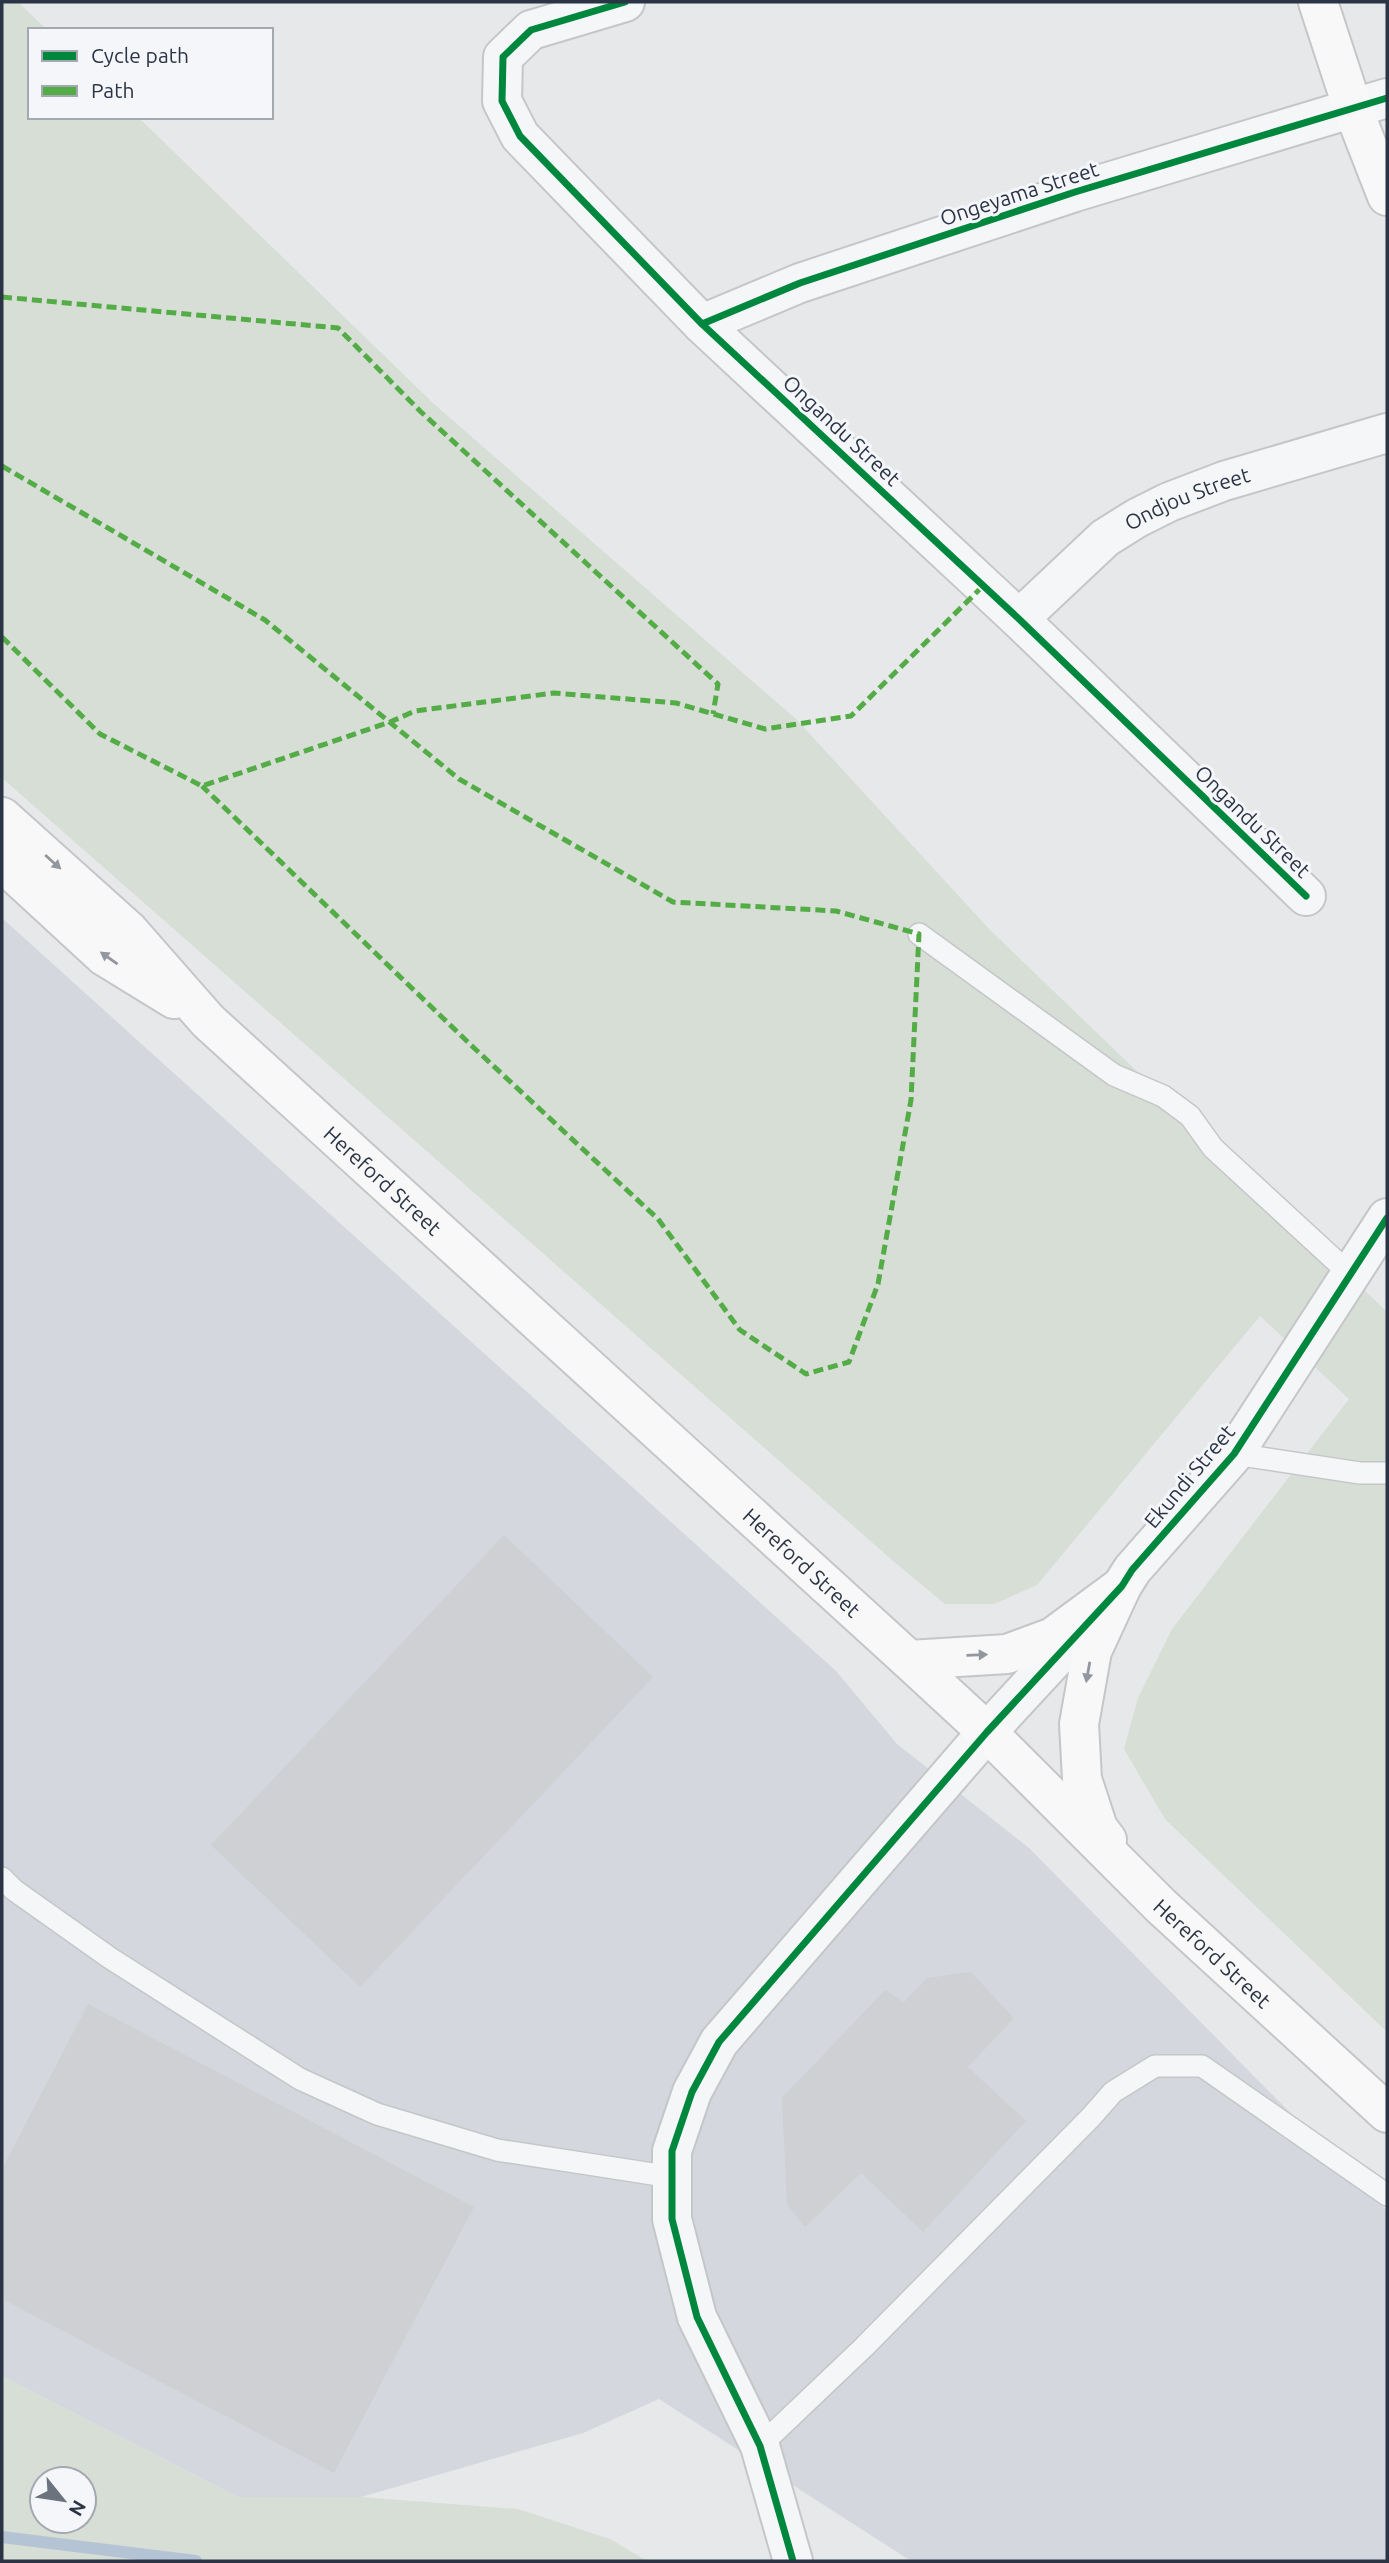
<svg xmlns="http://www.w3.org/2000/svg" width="1389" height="2563" font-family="Ubuntu,sans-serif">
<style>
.built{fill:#d4d7dd}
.green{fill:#d6ded6;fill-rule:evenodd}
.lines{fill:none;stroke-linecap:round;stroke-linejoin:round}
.stream{stroke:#b4c4d5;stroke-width:12}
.building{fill:#ced0d3}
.lane-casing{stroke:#c4c6c8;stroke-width:24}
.street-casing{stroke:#c4c6c8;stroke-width:42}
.secondary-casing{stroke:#c4c6c8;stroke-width:42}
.lane{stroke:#f5f6f7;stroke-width:21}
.street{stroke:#f5f6f7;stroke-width:38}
.secondary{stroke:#f8f8f8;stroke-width:38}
.quiet{stroke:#54ac47;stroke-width:5;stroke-dasharray:10 5;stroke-linecap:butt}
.cycleway-casing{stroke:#f4f6f9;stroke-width:11}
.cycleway{stroke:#00873e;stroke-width:7}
.oneway{fill:#92969e}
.labels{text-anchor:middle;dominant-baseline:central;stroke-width:6;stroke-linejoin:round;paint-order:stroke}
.street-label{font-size:21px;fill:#2b3445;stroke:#f4f6f9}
</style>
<rect width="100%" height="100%" fill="#e6e8ea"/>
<!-- built -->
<path class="built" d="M2 918 836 1671 897 1744 1029 1848 1387 2211V2561H911L659 2399 583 2433 361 2497H238L2 2376Z"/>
<!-- green -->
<path class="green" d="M2 2H18L47 30H30V117H138L434 404 796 719 990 930 1387 1312V2032L1165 1819 1124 1749 1138 1698 1172 1629 1349 1399 1260 1316 1037 1585 994 1604H945L892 1560 2 778Z
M2 2376 238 2497H361L518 2509 610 2539 647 2561H2ZM42 2479H84V2521H42Z"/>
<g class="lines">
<!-- stream -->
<path class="stream" d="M2 2537 196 2561"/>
</g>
<!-- building -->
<path class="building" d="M504 1535 653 1677 360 1987 211 1845Z
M971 1972 1014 2018 968 2067 1026 2121 923 2232 861 2173 805 2227 787 2205 782 2098 885 1990 904 2002 927 1978Z
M88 2004 474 2207 334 2473 2 2299V2169Z"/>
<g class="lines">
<!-- lane casing -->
<g class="lane-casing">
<path id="lane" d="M919 934 1114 1075 1163 1096 1190 1116 1213 1148 1351 1275
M1234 1454 1360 1473H1387
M2 1878 14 1890 110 1958 300 2079 377 2114 497 2150 672 2177
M760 2446 864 2347 1091 2117 1113 2092 1155 2066H1202L1387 2195"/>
</g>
<!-- street casing -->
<g class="street-casing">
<g id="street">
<path d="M625 2 531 30 503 57 502 101 520 136 702 324 1019 619 1306 896"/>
<path d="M702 324 800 283 1075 192 1387 98"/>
<path id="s1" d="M1019 619 1105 538 1137 518 1169 502 1224 481 1387 433"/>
<path d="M793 2561 760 2446 697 2317 672 2219V2151L692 2092 719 2042 987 1732 1122 1586 1132 1570 1234 1454 1387 1218"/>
</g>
</g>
<!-- secondary casing -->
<g class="secondary-casing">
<g id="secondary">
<path d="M1318 2 1353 109 1387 196"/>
<path id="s2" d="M2 817 129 931 208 1021 909 1660 987 1732 1161 1906 1387 2113"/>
<path d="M2 862 104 956 174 999"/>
<path d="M909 1660 1007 1654 1053 1637 1118 1589"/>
<path d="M1107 1840 1098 1828 1082 1779 1079 1724 1092 1651 1122 1586"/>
</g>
</g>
<!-- lane -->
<use href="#lane" class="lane"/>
<!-- street -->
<use href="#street" class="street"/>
<!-- secondary -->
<use href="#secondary" class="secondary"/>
<!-- quiet -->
<path class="quiet" d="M2 297 338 328 420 411 718 684 713 714
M2 466 265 620 459 779 673 902 836 911 919 934 911 1100 878 1284 849 1362 806 1374 740 1330 658 1219 473 1047 202 786
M2 637 100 734 202 786 390 722 415 711 554 693 676 703 765 729 851 716 983 586"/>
<!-- cycleway casing -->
<g class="cycleway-casing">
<path id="cycleway" d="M625 2 531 30 503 57 502 101 520 136 702 324 1019 619 1306 896
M702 324 800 283 1075 192 1387 98
M793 2561 760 2446 697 2317 672 2219V2151L692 2092 719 2042 987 1732 1122 1586 1132 1570 1234 1454 1387 1218"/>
</g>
<!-- cycleway -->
<use href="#cycleway" class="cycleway"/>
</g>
<!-- one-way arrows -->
<defs><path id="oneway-solid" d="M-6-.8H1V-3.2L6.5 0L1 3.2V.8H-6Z" transform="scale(1.75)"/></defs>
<g class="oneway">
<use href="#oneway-solid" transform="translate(53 862) rotate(42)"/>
<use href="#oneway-solid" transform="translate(109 958) rotate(-145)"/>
<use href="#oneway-solid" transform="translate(977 1655) rotate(-2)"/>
<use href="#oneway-solid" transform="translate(1088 1672) rotate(100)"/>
</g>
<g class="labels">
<!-- street labels -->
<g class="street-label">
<text transform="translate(1019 193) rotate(-18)">Ongeyama Street</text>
<text transform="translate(842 430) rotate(43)">Ongandu Street</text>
<text stroke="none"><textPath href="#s1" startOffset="210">Ondjou Street</textPath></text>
<text transform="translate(1253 821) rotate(44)">Ongandu Street</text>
<text stroke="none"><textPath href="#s2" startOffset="527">Hereford Street</textPath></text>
<text transform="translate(1189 1476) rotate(-50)">Ekundi Street</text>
<text stroke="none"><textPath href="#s2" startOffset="1094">Hereford Street</textPath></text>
<text stroke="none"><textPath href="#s2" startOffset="1661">Hereford Street</textPath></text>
</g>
</g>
<!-- border -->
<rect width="1389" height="2563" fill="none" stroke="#2b3445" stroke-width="7"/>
<!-- legend -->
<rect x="28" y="28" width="245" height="91" fill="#f4f6f9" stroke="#a4a8b1" stroke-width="2"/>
<rect x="42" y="51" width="35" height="10" fill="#00873e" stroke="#a4a8b1" stroke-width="2"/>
<text x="91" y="63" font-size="21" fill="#2b3445">Cycle path</text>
<rect x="42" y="86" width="35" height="10" fill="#54ac47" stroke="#a4a8b1" stroke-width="2"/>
<text x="91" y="98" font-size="21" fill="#2b3445">Path</text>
<!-- north arrow -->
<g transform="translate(63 2500) rotate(120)"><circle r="33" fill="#f4f6f9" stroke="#a4a8b1" stroke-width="2"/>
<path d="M0-5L12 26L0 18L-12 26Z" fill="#6c737f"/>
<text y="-10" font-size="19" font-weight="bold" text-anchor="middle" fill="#2b3445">N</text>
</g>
</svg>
